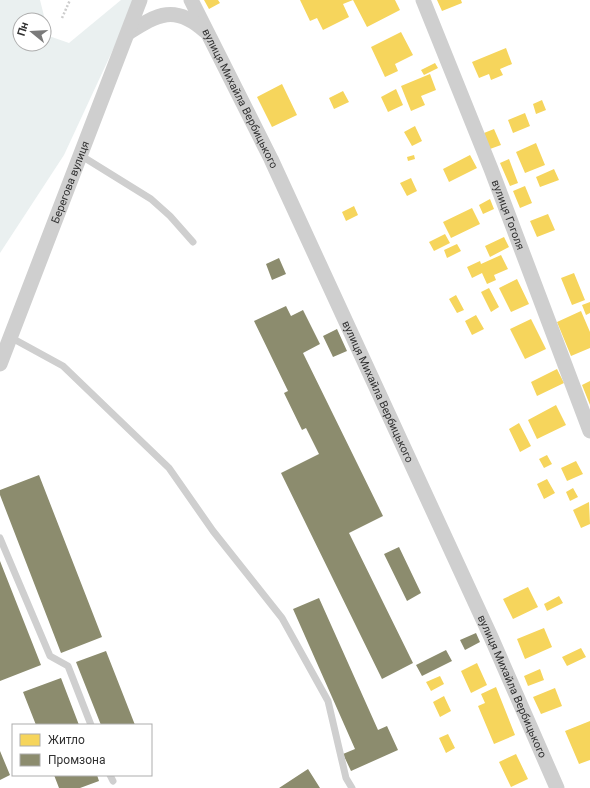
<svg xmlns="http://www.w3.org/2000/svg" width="590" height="788" font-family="Roboto,sans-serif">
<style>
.green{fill:#eaf0f0;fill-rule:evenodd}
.homes{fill:#f6d55c}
.industry{fill:#8c8c6e}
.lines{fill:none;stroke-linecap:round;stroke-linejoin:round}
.path{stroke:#ccc;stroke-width:2.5;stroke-dasharray:2 2;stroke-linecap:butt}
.lane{stroke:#cfcfcf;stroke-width:7}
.street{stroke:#cfcfcf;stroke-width:15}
.labels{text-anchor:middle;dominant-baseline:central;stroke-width:4;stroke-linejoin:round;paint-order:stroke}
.street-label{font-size:11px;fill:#323232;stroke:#fff}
</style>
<rect width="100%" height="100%" fill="#fff"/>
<!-- green -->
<path class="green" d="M0 0H40L49 36 69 43 121 0H136L64 155 0 253ZM20 20H44V44H20Z"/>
<!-- homes -->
<path class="homes" d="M204 0H218L220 3 209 9Z
M300 0H353L343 4 349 17 323 30 317 18 310 21Z
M353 0H395L400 10 367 27Z
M437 0H461L462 3 442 11Z
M401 32 413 55 395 64 398 71 385 77 371 47Z
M506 48 512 64 500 69 503 75 491 80 489 74 479 78 472 62Z
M435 63 438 68 424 75 421 70Z
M430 74 436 90 421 96 425 105 411 111 401 86Z
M282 84 297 115 272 127 257 97Z
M396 89 403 105 388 112 381 97Z
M343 91 349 102 334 109 329 98Z
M542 100 546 110 536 114 533 104Z
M525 113 530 126 513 133 508 120Z
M415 126 422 141 412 146 404 132Z
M494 129 501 145 490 149 484 133Z
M536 143 545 165 525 173 516 152Z
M414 155 415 159 408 161 407 157Z
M470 155 477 168 449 182 443 169Z
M509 159 518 183 510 186 500 163Z
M554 169 559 180 540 187 536 177Z
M411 178 417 191 407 196 400 183Z
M525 186 532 203 520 208 513 191Z
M490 199 494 209 483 214 479 205Z
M354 206 358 215 346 221 342 212Z
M472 208 480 224 451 238 443 222Z
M548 214 555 230 537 237 530 221Z
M445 234 450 243 434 251 429 242Z
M504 237 509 247 490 257 485 246Z
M457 244 461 251 447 258 444 250Z
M501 255 508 269 494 275 496 280 487 284 482 273 472 278 467 267 480 261 481 264Z
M574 273 585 300 572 305 561 278Z
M517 279 529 304 511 312 499 288Z
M489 288 499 307 491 312 481 292Z
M456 295 464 310 457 313 449 299Z
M590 302V313L586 315 582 305Z
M581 311 590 332V348L571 356 557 322Z
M476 315 484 329 472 335 465 321Z
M531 319 546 349 525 359 510 329Z
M557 369 564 383 537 396 531 382Z
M590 381V405L582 385Z
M556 405 566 425 537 439 528 420Z
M519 423 531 446 520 452 509 429Z
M547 455 552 464 544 468 539 459Z
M576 461 583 474 567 481 561 468Z
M547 479 555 493 544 499 537 484Z
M573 488 578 497 570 501 566 492Z
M589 502 590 524 581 528 573 510Z
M528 587 538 607 513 619 503 599Z
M559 596 563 603 547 611 544 604Z
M544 628 552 647 525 659 517 639Z
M581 648 586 657 567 666 562 657Z
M477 663 487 685 471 693 461 671Z
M540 669 544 680 528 686 524 676Z
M440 676 444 684 431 691 426 682Z
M496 687 515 735 494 744 478 706 485 703 481 694Z
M555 688 562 706 541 714 533 697Z
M444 696 451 711 440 717 433 702Z
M590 721V760L579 764 565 731Z
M448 734 455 748 446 753 439 738Z
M516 754 528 779 511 787 499 762Z"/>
<!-- industry -->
<path class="industry" d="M279 258 286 274 272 280 266 264Z
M286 306 291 316 303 310 320 344 303 353 383 516 349 533 413 663 382 679 281 473 319 454 306 428 302 430 284 393 288 391 254 321Z
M337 329 347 351 333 357 323 336Z
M39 475 102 637 61 653 0 495V490Z
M399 547 421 593 407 601 384 554Z
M0 561 41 665 0 681Z
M319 598 378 730 387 726 398 750 351 771 343 754 355 749 293 609Z
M476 633 480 642 465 650 460 640Z
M446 650 452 661 422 676 416 665Z
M106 651 135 725H101L76 662Z
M61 678 79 725H36L23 692Z
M0 751 10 775 0 780Z
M308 769 320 788H279Z
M54 775H97L99 781 80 788H59Z"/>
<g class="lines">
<!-- path -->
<path class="path" d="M62 18 70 0"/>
<!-- lane -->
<path class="lane" d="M80 155 151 199 170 216 193 242
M10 337 63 366 169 468 213 531 282 618 328 701 346 778 352 788
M0 538 50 656 68 666 91 725
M110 775 113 781"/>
<!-- street -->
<g class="street">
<path id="s1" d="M191 0 271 159 491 637 557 788"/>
<path id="s2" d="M423 0 491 169 590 431"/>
<path d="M128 33C158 14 175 4 205 31"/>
<path id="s3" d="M0 364 140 0"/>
</g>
</g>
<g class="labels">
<!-- street labels -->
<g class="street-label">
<text stroke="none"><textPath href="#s1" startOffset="110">вулиця Михайла Вербицького</textPath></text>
<text stroke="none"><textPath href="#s3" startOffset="195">Берегова вулиця</textPath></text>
<text stroke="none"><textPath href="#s2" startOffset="231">вулиця Гоголя</textPath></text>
<text stroke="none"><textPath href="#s1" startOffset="434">вулиця Михайла Вербицького</textPath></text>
<text stroke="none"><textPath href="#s1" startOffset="758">вулиця Михайла Вербицького</textPath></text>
</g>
</g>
<!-- legend -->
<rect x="12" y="724" width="140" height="52" fill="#ffffff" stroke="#adadad"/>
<rect x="20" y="734" width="20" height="12" fill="#f6d55c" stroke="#adadad"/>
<text x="48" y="744" font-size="12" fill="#323232">Житло</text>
<rect x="20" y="754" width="20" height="12" fill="#8c8c6e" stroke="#adadad"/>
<text x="48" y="764" font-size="12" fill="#323232">Промзона</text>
<!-- north arrow -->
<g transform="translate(32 32) rotate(288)"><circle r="19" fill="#ffffff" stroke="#adadad"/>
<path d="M0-3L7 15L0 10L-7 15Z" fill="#7a7a7a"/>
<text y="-6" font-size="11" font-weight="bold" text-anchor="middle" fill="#323232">Пн</text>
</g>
</svg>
